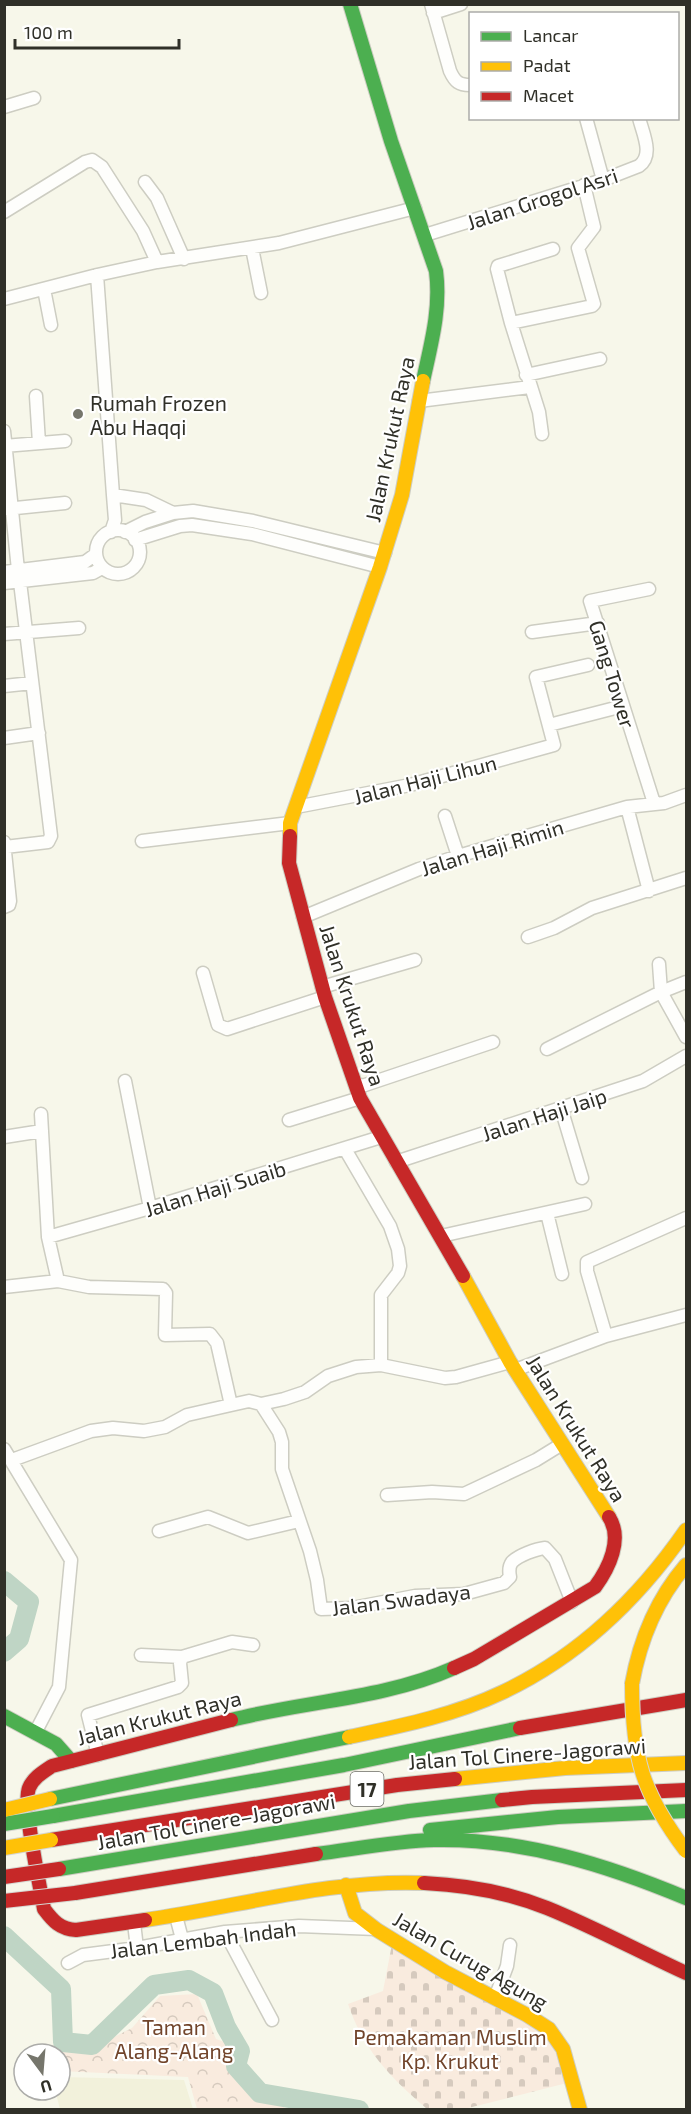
<svg xmlns="http://www.w3.org/2000/svg" width="691" height="2114" font-family="'Exo 2',sans-serif">
<style>
.built{fill:#f2f1db}
.cemetery{fill:url(#cemetery-stones)}
.park{fill:url(#park-crowns)}
.lines{fill:none;stroke-linecap:round;stroke-linejoin:round}
.river{stroke:#bfd5c5;stroke-width:20}
.street-casing{stroke:#cdcdc2;stroke-width:15}
.fast-casing{stroke:#cdcdc2;stroke-width:16}
.slow-casing{stroke:#cdcdc2;stroke-width:16}
.jam-casing{stroke:#cdcdc2;stroke-width:16}
.street{stroke:#fefefc;stroke-width:12}
.fast{stroke:#4caf50;stroke-width:14}
.slow{stroke:#ffc107;stroke-width:14}
.jam{stroke:#c62828;stroke-width:14}
.fast-bridge-casing{stroke:#d6d6d1;stroke-width:16;stroke-linecap:butt}
.slow-bridge-casing{stroke:#d6d6d1;stroke-width:16;stroke-linecap:butt}
.jam-bridge-casing{stroke:#d6d6d1;stroke-width:16;stroke-linecap:butt}
.fast-bridge{stroke:#4caf50;stroke-width:14}
.slow-bridge{stroke:#ffc107;stroke-width:14}
.jam-bridge{stroke:#c62828;stroke-width:14}
.poi-dot{fill:#76766c;stroke:#fff;stroke-width:2}
.labels{text-anchor:middle;dominant-baseline:central;stroke-width:4.5;stroke-linejoin:round;paint-order:stroke}
.shield{fill:#fff;stroke:#6e6e68;stroke-width:1.5}
.shield-label{font-size:20px;font-weight:bold;fill:#303028}
.street-label{font-size:21px;fill:#303028;stroke:#fff}
.poi-label{font-size:21px;fill:#303028;stroke:#fff;text-anchor:start}
.park-label{font-size:21px;fill:#71442a;stroke:#fff}
</style>
<defs>
<pattern id="cemetery-stones" width="16" height="16" patternUnits="userSpaceOnUse" patternTransform="scale(1.5)"><rect width="16" height="16" fill="#f9ebde"/><path d="M2 7V4a2 2 0 0 1 4 0v3zM10 15v-3a2 2 0 0 1 4 0v3z" fill="#d6cabe"/></pattern>
<pattern id="park-crowns" width="20" height="18" patternUnits="userSpaceOnUse" patternTransform="scale(1.5)"><rect width="20" height="18" fill="#f9ebde"/><path d="M2 6a3 3 0 1 1 6 0M12 15a3 3 0 1 1 6 0" fill="none" stroke="#d6cabe"/></pattern>
</defs>
<rect width="100%" height="100%" fill="#f7f7ea"/>
<!-- built -->
<path class="built" d="M60 2077 184 2080 193 2109H60L55 2090H60Z"/>
<!-- cemetery -->
<path class="cemetery" d="M392 1944 550 2037 567 2083 464 2109H427C390 2077 364 2051 348 2004L383 1991Z"/>
<!-- park -->
<path class="park" d="M197 1994 216 2039 230 2044 235 2052 233 2069 258 2098 288 2103 283 2109H197L188 2077 60 2071V2054H51L52 2045 95 2051 104 2042 132 2028 160 1996Z"/>
<g class="lines">
<!-- river -->
<path class="river" d="M4 1581 29 1602 19 1639 4 1652
M4 1936 61 1989 63 2042 92 2045 154 1985 189 1980 213 1993 226 2027 240 2051 236 2066 260 2093 359 2110"/>
<!-- street casing -->
<g class="street-casing">
<path id="street" d="M431 4 450 71C455 82 459 85 470 85
M433 13 461 4
M4 107 34 98
M586 118 603 180
M145 182 157 198 184 259
M4 212 85 162 92 160 102 167 143 231 157 262
M425 235 603 180 639 166C654 155 643 134 639 118
M252 248 261 293
M97 275 113 495 115 520 111 532
M44 289 51 325
M4 299 97 275 157 262 279 243 415 208
M511 323 592 306 594 304 578 248 594 227 584 185
M526 375 600 359
M36 396 39 443
M419 401 530 387
M4 431 18 570
M542 434 539 412 511 323 497 269 498 266 553 249
M4 446 65 441
M113 495 146 500 173 513
M6 509 65 503
M96 552a22 22 0 1 1 44 0a22 22 0 1 1-44 0Z
M125 532 145 522 173 513 193 511 253 521 385 553
M135 540 180 526 192 525 252 534 380 567
M4 572 85 562 96 554
M4 583 93 573 102 568
M649 589 590 601 654 803
M532 632 598 623
M4 634 79 628
M4 686 32 683
M549 725 623 706
M4 738 39 733
M296 807 410 785 554 745 536 677 588 665
M627 807 649 891
M445 816 458 856
M142 841 290 823
M4 842 10 901 9 905 4 907
M5 847 48 842 51 836 20 582
M303 917 419 869 458 856 627 807 664 803 686 795
M528 937 554 928 592 908 686 878
M659 964 661 992 686 1037
M203 973 218 1025 227 1029 325 997
M322 987 415 960
M547 1049 661 992 686 982
M125 1081 150 1208
M356 1086 365 1085 493 1042
M561 1108 582 1178
M289 1120 360 1098
M4 1137 42 1131
M345 1149 390 1226 398 1249 400 1266 398 1273 381 1295V1365
M396 1162 643 1081 686 1056
M547 1213 562 1274
M441 1236 585 1204
M48 1237 150 1208 381 1137
M58 1281 89 1287 163 1289 166 1293 165 1335 210 1334 217 1343 231 1405
M4 1287 58 1281 48 1237 41 1114
M606 1336 587 1271V1262L686 1218
M515 1370 606 1336 686 1315
M261 1404 279 1432 282 1442V1469L310 1551 317 1580 321 1609 352 1608 415 1596 464 1594 504 1583 510 1577C509 1572 509 1566 512 1562 519 1555 536 1549 545 1548L555 1559 572 1602
M4 1449 71 1560 59 1687 35 1733
M12 1460 91 1431 113 1428 144 1431 165 1427 187 1415 231 1405 249 1401 261 1404 284 1399 305 1392 328 1376 356 1367 381 1365 445 1378 456 1377 510 1362
M387 1495 432 1492 464 1494 536 1460 562 1444
M159 1531 208 1517 248 1533 299 1521
M141 1655 182 1657
M98 1755 88 1715 178 1687 182 1683 180 1663 182 1657 232 1642 253 1645
M176 1916 182 1939
M134 1923 137 1948
M225 1932 272 2020
M68 1963 83 1955 137 1948 225 1932 299 1926 376 1929
M495 1998 507 1966 510 1945"/>
</g>
<!-- fast casing -->
<g class="fast-casing">
<path id="fast" d="M350 4 391 141 436 271C441 309 431 344 423 381
M4 1716 56 1744 71 1761
M231 1720C305 1701 384 1699 454 1668
M50 1799 349 1737
M53 1816 344 1765 520 1728
M430 1830 558 1817 686 1811
M316 1854C355 1849 395 1841 434 1840 521 1838 607 1865 686 1898
M59 1869 409 1811 502 1800"/>
</g>
<!-- slow casing -->
<g class="slow-casing">
<path id="slow" d="M290 836V823L380 567 402 495 423 381
M463 1276 510 1362 609 1517
M632 1684C640 1639 656 1600 686 1565
M349 1737C401 1726 455 1715 503 1692 579 1656 639 1598 686 1530
M455 1779 565 1768 686 1763
M346 1885 355 1913 377 1930 445 1972 527 2015 549 2029 563 2049 580 2110
M145 1920C238 1907 330 1879 424 1883"/>
</g>
<!-- jam casing -->
<g class="jam-casing">
<path id="jam" d="M290 836 289 863 325 997 360 1098 463 1276
M454 1668 474 1659 595 1587C609 1568 623 1539 609 1517
M520 1728 686 1700
M502 1800 532 1797 686 1790
M51 1840 397 1785 455 1779
M424 1883C465 1885 510 1893 547 1908 594 1927 640 1952 686 1973
M75 1893 316 1854
M145 1920 76 1930C60 1929 53 1921 44 1909 40 1885 22 1807 29 1788 33 1778 43 1772 52 1766L231 1720"/>
</g>
<!-- street -->
<use href="#street" class="street"/>
<!-- fast -->
<use href="#fast" class="fast"/>
<!-- slow -->
<use href="#slow" class="slow"/>
<!-- jam -->
<use href="#jam" class="jam"/>
<!-- fast-bridge casing -->
<g class="fast-bridge-casing">
<path id="fast-bridge" d="M4 1824 53 1816"/>
</g>
<!-- slow-bridge casing -->
<g class="slow-bridge-casing">
<path id="slow-bridge" d="M632 1684C632 1757 642 1793 686 1851
M4 1810 50 1799
M4 1848 51 1840"/>
</g>
<!-- jam-bridge casing -->
<g class="jam-bridge-casing">
<path id="jam-bridge" d="M4 1877 59 1869
M4 1901 75 1893"/>
</g>
<!-- fast-bridge -->
<use href="#fast-bridge" class="fast-bridge"/>
<!-- slow-bridge -->
<use href="#slow-bridge" class="slow-bridge"/>
<!-- jam-bridge -->
<use href="#jam-bridge" class="jam-bridge"/>
</g>
<!-- markers -->
<circle class="poi-dot" cx="78" cy="414" r="6"/>
<g class="labels">
<!-- shield labels -->
<rect class="shield" x="350.5" y="1772" width="33" height="34" rx="4.5"/>
<g class="shield-label">
<text x="367" y="1789">17</text>
</g>
<!-- street labels -->
<g class="street-label">
<text transform="translate(542 198) rotate(-18)">Jalan Grogol Asri</text>
<text transform="translate(389 439) rotate(-78)">Jalan Krukut Raya</text>
<text transform="translate(613 674) rotate(73)">Gang Tower</text>
<text transform="translate(425 779) rotate(-14)">Jalan Haji Lihun</text>
<text transform="translate(492 847) rotate(-17)">Jalan Haji Rimin</text>
<text transform="translate(353 1005) rotate(72)">Jalan Krukut Raya</text>
<text transform="translate(544 1114) rotate(-18)">Jalan Haji Jaip</text>
<text transform="translate(215 1188) rotate(-17)">Jalan Haji Suaib</text>
<text transform="translate(577 1428) rotate(58)">Jalan Krukut Raya</text>
<text transform="translate(401 1599) rotate(-7)">Jalan Swadaya</text>
<text transform="translate(159 1717) rotate(-14)">Jalan Krukut Raya</text>
<text transform="translate(527 1753) rotate(-4)">Jalan Tol Cinere-Jagorawi</text>
<text transform="translate(216 1821) rotate(-10)">Jalan Tol Cinere–Jagorawi</text>
<text transform="translate(203 1939) rotate(-7)">Jalan Lembah Indah</text>
<text transform="translate(471 1960) rotate(30)">Jalan Curug Agung</text>
</g>
<!-- poi labels -->
<g class="poi-label">
<text x="90" y="402">Rumah Frozen<tspan x="90" dy="24">Abu Haqqi</tspan></text>
</g>
<!-- park labels -->
<g class="park-label">
<text x="174" y="2026">Taman<tspan x="174" dy="24">Alang-Alang</tspan></text>
<text x="450" y="2036">Pemakaman Muslim<tspan x="450" dy="24">Kp. Krukut</tspan></text>
</g>
</g>
<!-- border -->
<rect width="691" height="2114" fill="none" stroke="#303028" stroke-width="12"/>
<!-- legend -->
<rect x="469" y="12" width="210" height="108" fill="#ffffff" stroke="#acaca9" stroke-width="1.5"/>
<rect x="481" y="32" width="30" height="9" fill="#4caf50" stroke="#acaca9" stroke-width="1.5"/>
<text x="523" y="42" font-size="18" fill="#303028">Lancar</text>
<rect x="481" y="62" width="30" height="9" fill="#ffc107" stroke="#acaca9" stroke-width="1.5"/>
<text x="523" y="72" font-size="18" fill="#303028">Padat</text>
<rect x="481" y="92" width="30" height="9" fill="#c62828" stroke="#acaca9" stroke-width="1.5"/>
<text x="523" y="102" font-size="18" fill="#303028">Macet</text>
<!-- north arrow -->
<g transform="translate(42 2072) rotate(164)"><circle r="28" fill="#ffffff" stroke="#acaca9" stroke-width="1.5"/>
<path d="M0-4.5L10 22L0 15L-10 22Z" fill="#76766c"/>
<text y="-9" font-size="16" font-weight="bold" text-anchor="middle" fill="#303028">U</text>
</g>
<!-- scale -->
<path d="M15 39v9h164v-9" fill="none" stroke="#303028" stroke-width="3"/>
<text x="24" y="39" font-size="18" fill="#303028" stroke="#ffffff" stroke-width="4.5" paint-order="stroke">100 m</text>
</svg>
